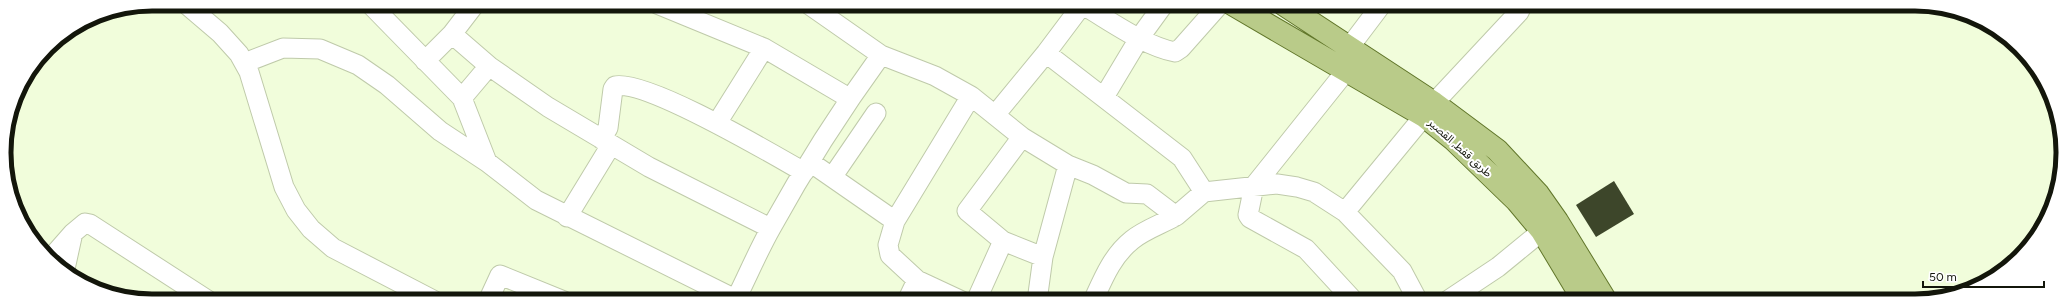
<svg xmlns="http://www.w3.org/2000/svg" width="2067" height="305" font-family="Figtree,'Noto Sans Arabic',sans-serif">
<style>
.building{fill:#3d462a}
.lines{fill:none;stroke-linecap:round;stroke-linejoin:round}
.minor-casing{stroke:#bfcaaa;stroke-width:21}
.major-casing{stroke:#61762a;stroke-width:24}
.minor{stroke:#fff;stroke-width:19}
.major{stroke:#b9cb89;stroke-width:22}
.labels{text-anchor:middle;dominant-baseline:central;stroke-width:4;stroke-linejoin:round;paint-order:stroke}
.street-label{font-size:11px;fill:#13160b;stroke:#fff}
.rim{fill:none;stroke:#13160b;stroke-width:5}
</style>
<rect width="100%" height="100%" fill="#f1fddb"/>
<!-- building -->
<path class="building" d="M1614 181 1634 214 1596 237 1576 205Z"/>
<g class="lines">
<!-- minor casing -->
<g class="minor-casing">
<path id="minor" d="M186 4 220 33 239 54 249 72 284 187 296 210 311 229 333 248 435 301
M370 4 462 98 487 162
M657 4 764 48 849 98
M808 4 881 55 935 76 971 96 1022 137 1068 165 1093 175 1126 193 1147 194 1176 216 1204 192 1277 184 1297 187 1314 192 1345 212 1402 271 1418 301
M1081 4C1109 20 1144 46 1175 52L1181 48 1220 4
M452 34 489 66 548 107 649 167 770 228
M1348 49 1382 4
M1046 53 1182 158 1204 192
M425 61 452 34 475 4
M244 63 283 48 320 49 358 65 387 85 440 131 487 162 536 200 739 301
M1346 71 1254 186 1248 215 1250 218 1306 249 1354 301
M1104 97 1140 37 1164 4
M462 98 489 66
M1434 103 1519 12 1523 4
M995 115 1046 53 1082 5
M717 123 764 48
M1022 137 967 211 1003 241 1043 257
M601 139 608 128 613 89 615 86C646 79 772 154 804 172
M810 162 895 221
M833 176 876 113
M1345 212 1424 116
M567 217 611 145
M51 258 73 233 85 223 90 224 209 301
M65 269 72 237
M736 299C748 275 758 251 771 228 804 168 841 110 881 55
M488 301 500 275 564 301
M907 301 917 280
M962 301 917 280 890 255 888 245 895 221 971 96
M976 301 1003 241
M1037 301 1043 257 1068 165
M1093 301C1103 279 1112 256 1132 240 1144 230 1162 224 1176 216
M1447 301 1498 267 1542 231"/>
</g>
<!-- major casing -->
<g class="major-casing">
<path id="major" d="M1232 4 1424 116 1454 140 1517 201 1542 231 1584 301
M1283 4 1434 103 1497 150 1538 194 1557 221 1606 301"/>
</g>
<!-- minor -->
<use href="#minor" class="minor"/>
<!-- major -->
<use href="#major" class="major"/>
</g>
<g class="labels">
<!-- street labels -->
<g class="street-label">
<text transform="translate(1460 148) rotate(42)">طريق قفط, القصير</text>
</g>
</g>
<!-- crop -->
<path d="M0 0H2067V305H0ZM152 11H1915A141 141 0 0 1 2056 152V153A141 141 0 0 1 1915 294H152A141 141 0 0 1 11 153V152A141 141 0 0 1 152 11Z" fill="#fff" fill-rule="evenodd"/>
<path class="rim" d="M152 11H1915A141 141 0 0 1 2056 152V153A141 141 0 0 1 1915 294H152A141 141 0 0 1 11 153V152A141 141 0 0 1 152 11Z"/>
<!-- scale -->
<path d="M1923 281v6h121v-6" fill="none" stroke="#13160b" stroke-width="2"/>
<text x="1929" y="281" font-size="12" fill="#13160b" stroke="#ffffff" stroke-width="3" paint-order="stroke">50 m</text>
</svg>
